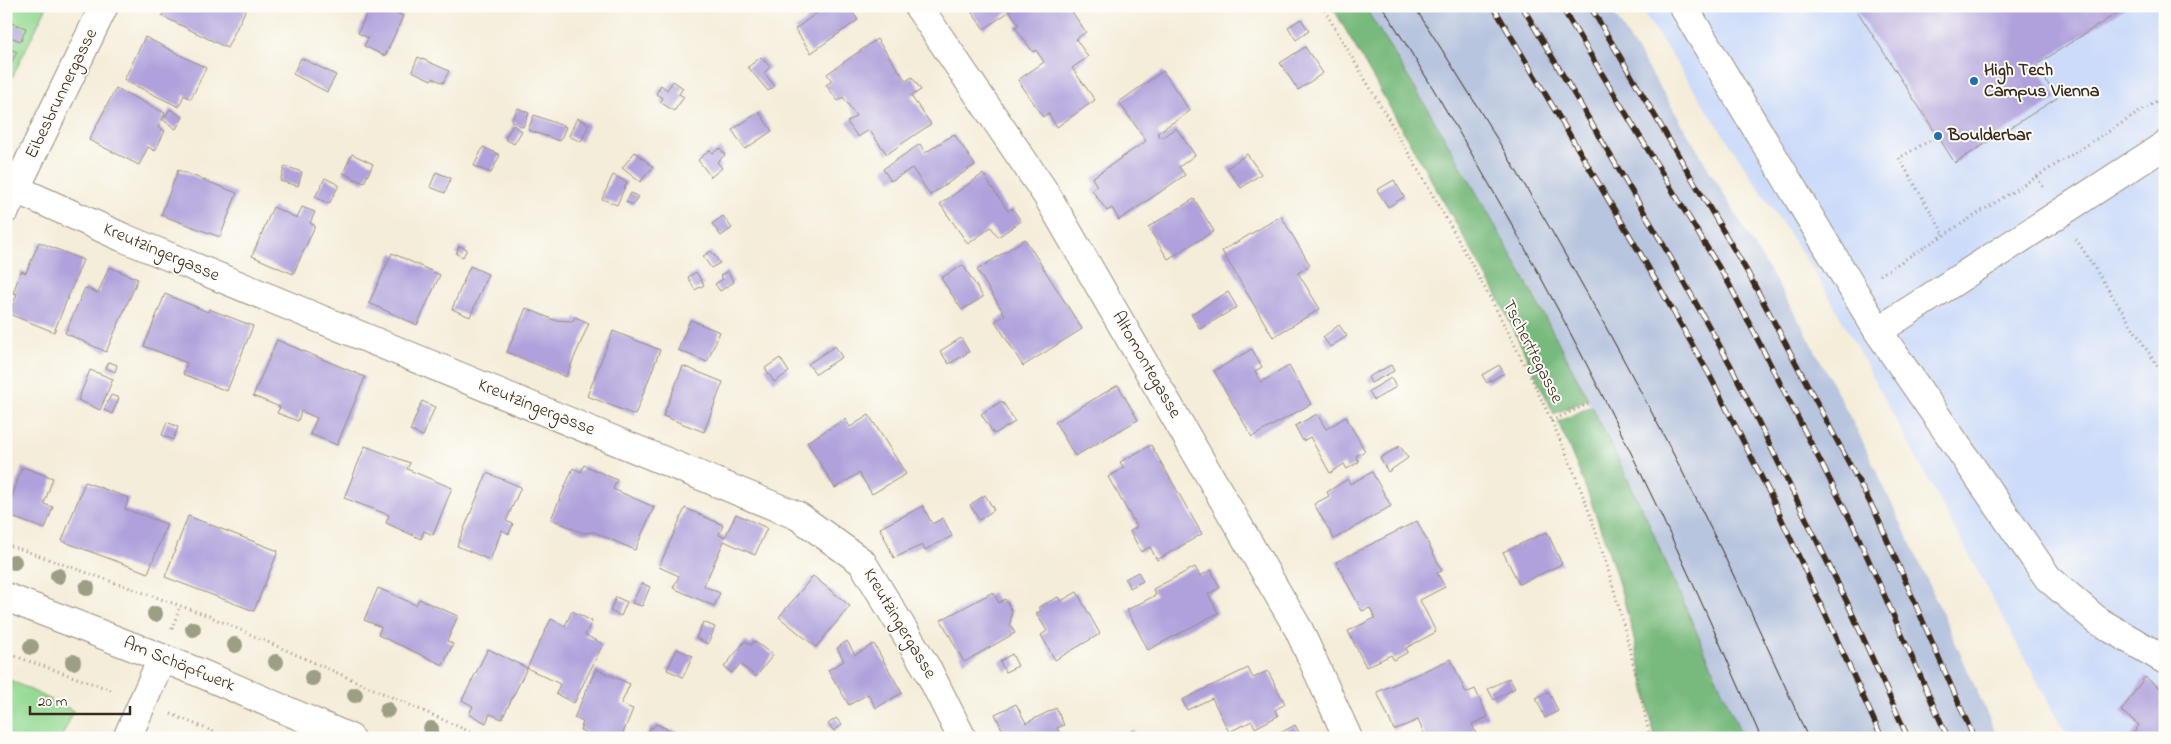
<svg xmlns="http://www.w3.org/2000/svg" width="2171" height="744" font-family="'Indie Flower',sans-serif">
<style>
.built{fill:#ccdbf9}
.industrial{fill:#b8c5de}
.green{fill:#95da93;stroke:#688258}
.forest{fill:#78ba7d;stroke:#5a724e}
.building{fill:#b0a1dc}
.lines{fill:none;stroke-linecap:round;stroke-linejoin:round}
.minor-casing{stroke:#988c7c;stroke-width:30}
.path{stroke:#988c7c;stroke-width:3;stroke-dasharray:1 4;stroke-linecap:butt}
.minor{stroke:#fff;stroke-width:28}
.tram{stroke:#3b2a1e;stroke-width:1}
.rail-casing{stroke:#3b2a1e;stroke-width:5.5}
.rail{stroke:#fdfcf7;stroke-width:4;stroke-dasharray:11;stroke-linecap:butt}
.tree{fill:#9d9f85}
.poi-dot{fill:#1f6fb2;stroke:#fdfcf7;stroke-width:2}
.labels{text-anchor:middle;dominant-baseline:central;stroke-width:4;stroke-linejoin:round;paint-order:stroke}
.poi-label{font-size:18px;font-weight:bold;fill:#3b2a1e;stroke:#fdfcf7;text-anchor:start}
.street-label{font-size:18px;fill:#3b2a1e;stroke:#fdfcf7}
</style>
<rect width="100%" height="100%" fill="#fdfcf7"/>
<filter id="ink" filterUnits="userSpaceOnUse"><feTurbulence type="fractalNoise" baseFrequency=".02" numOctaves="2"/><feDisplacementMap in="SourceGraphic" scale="10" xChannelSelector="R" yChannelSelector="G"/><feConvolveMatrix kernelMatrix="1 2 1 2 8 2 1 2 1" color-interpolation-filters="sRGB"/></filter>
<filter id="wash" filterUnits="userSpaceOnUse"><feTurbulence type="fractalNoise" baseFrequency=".0096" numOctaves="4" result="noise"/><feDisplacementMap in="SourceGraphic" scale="20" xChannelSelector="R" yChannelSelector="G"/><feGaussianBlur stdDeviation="1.12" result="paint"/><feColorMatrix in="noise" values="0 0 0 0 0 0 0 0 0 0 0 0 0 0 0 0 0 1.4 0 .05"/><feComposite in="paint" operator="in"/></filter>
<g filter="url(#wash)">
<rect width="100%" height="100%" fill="#f4edd9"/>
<!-- built -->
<path class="built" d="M1639 6H2165V738H2069L2063 729 1824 287Z"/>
<!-- industrial -->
<path class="industrial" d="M1364 6H1609L1660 87 1804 329 1860 436 1919 561 1998 738H1743L1646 517 1543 311 1462 167 1405 70Z"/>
<!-- green -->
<path class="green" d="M6 6H47L6 90Z
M6 678 74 711 61 738H6Z"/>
<!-- forest -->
<path class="forest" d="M1332 6H1364C1445 133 1519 265 1588 399L1554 414 1498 297Z
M1592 406 1646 517 1743 738H1655C1646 697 1639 655 1628 615 1610 550 1586 484 1558 422Z"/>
<g id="blocks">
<!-- building -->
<path class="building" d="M167 6H244L247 7 227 48 162 16Z
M370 6H381L403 16 385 56 364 46 368 38 358 33Z
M818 6H848L858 20 811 53 795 29 821 10Z
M967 6H1068L1086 32 1076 39 1088 57 1072 68 1095 100 1057 127 1048 113 1043 117 1018 80 1044 62 1036 50 1033 52 1015 27 1019 25 1010 11 984 29Z
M1854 6H2128L2036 65 2057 98 1955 163Z
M1301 19 1309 31 1296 40 1288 27Z
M12 23 26 28 21 41 7 36Z
M145 37 206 68 191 99 184 95 179 107 124 80Z
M877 39 906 81 912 77 921 90 911 96 931 124 887 154 869 130 858 137 847 122 856 116 843 97 838 101 826 85 832 81 827 74Z
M6 47 17 52 6 72Z
M1305 47 1323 73 1298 90 1280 63Z
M418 57 449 71 443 83 433 78 431 80 412 71Z
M761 57 770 67 764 73 775 86 768 91 748 67Z
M301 58 336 75 327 92 293 74Z
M1163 71 1190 111 1157 133 1161 138 1176 128 1195 155 1179 167 1185 175 1119 220 1112 208 1107 211 1092 190 1097 186 1092 178 1146 141 1119 102Z
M673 81 683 88 679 94 684 97 674 111 660 102 663 98 656 94 661 85 667 90Z
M116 88 165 113 158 127 165 131 155 151 148 147 139 165 89 140Z
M518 108 529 113 523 127 511 121Z
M170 109 183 117 176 129 163 120Z
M759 112 772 131 745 149 732 130Z
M534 115 566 127 560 141 528 130Z
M577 118 589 124 581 142 569 136Z
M513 125 522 131 514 144 505 139Z
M954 134 975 165 930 195 912 168 891 181 883 169 920 144 925 153Z
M483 147 500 155 491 173 474 166Z
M720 148 725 155 717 162 722 168 711 177 698 160 710 150 713 153Z
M635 152 653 167 640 182 622 168Z
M352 154 373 164 364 183 343 173Z
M1247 154 1261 174 1241 188 1227 168Z
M285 166 302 172 298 186 280 181Z
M178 170 237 193 220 237 161 215Z
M436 172 451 178 445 193 430 187Z
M983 174 1008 211 1012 208 1021 221 998 237 991 227 968 244 940 204Z
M613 175 627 182 617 205 602 199Z
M325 178 339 185 329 204 315 197Z
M1394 180 1404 197 1388 207 1377 190Z
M631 193 638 196 633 205 626 202Z
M1194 199 1214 231 1168 259 1148 227Z
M273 207 297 218 302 207 315 212 310 223 315 226 293 274 252 256Z
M723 216 732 228 721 236 712 224Z
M1281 216 1310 265 1298 273 1320 309 1273 337 1222 251Z
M1025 239 1082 329 1023 366 995 321 1005 315 977 270Z
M39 242 83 260 54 332 9 314 17 294 13 293 21 271 26 273Z
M459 246 467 249 463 257 456 254Z
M711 251 720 263 711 268 703 256Z
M392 253 440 275 417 325 369 303Z
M963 265 983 297 962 310 941 278Z
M470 266 488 274 470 317 452 309Z
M109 267 138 279 106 352 65 333 85 288 98 293Z
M727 271 734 282 720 291 715 284 723 279 720 276Z
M696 272 704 285 695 290 688 277Z
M1228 292 1237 307 1200 329 1191 314Z
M165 294 208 312 209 309 253 326 227 391 183 374 187 363 144 346Z
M526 308 554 320 573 321 575 317 589 323 566 377 507 352Z
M690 320 720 332 707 362 678 350Z
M1339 325 1347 336 1330 347 1323 337Z
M613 331 660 350 635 415 587 396Z
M961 338 969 352 949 364 940 351Z
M277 340 365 377 337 445 310 434 317 418 301 411 298 421 277 413 280 407 253 396Z
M835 346 842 357 816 374 808 364Z
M1252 349 1262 367 1255 371 1261 382 1289 366 1311 404 1252 437 1214 371Z
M780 358 789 372 774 382 765 368Z
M109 362 117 365 115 372 106 368Z
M1391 365 1394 371 1371 383 1368 377Z
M1499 365 1504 373 1487 383 1482 375Z
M683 366 723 382 704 432 663 416Z
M90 370 113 379 100 410 78 400Z
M1391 378 1396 387 1374 400 1369 391Z
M1118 385 1138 420 1075 456 1055 422Z
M111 395 119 398 112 414 104 410Z
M422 401 435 407 423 436 410 431Z
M1002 401 1015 422 994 434 981 414Z
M1317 414 1326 429 1346 417 1365 451 1356 456 1359 462 1347 469 1344 464 1330 473 1310 437 1303 441 1295 426Z
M869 415 906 474 872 494 859 473 835 488 807 442 845 419 850 427Z
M167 422 178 427 173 440 162 435Z
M1151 445 1202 534 1157 560 1150 547 1141 552 1130 531 1137 527 1108 477 1124 468 1120 462Z
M365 446 410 463 407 469 452 488 433 535 424 531 421 539 386 523 389 515 344 498Z
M1400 446 1408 458 1388 472 1380 458Z
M584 465 617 480 613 489 654 507 635 550 594 532 583 533 551 519 573 468 581 472Z
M22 467 53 478 44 504 53 507 45 529 6 515Z
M1372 472 1391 506 1334 539 1314 504 1329 496 1327 492 1348 479 1350 484Z
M487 473 521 487 506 521 513 524 509 534 502 530 490 560 457 546Z
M85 482 129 498 125 509 167 524 148 573 62 541Z
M985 495 994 510 979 520 970 505Z
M923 506 932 524 943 518 952 536 925 550 922 545 894 558 880 528Z
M685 508 723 525 719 535 725 537 736 514 767 528 755 555 724 541 704 586 720 593 714 606 673 588 679 576 659 567Z
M188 516 278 551 254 611 165 577Z
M1417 521 1442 571 1437 573 1445 587 1420 600 1436 632 1406 648 1408 652 1394 660 1391 655 1366 667 1348 631 1375 618 1370 608 1362 611 1336 562Z
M1547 532 1562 564 1519 584 1503 552Z
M1195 567 1200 576 1211 570 1220 588 1208 594 1218 613 1148 650 1127 610 1156 595 1153 589Z
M1138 572 1143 581 1130 588 1125 579Z
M813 576 850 606 816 647 779 617Z
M642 583 650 587 642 606 632 603Z
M378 588 416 605 419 599 458 616 447 641 453 644 443 665 378 635 381 627 364 620Z
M993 592 999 603 1005 599 1012 611 1010 624 1015 633 964 662 941 620Z
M1077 592 1100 634 1055 660 1041 635 1047 631 1036 613 1041 611 1039 607 1058 597 1061 601Z
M616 597 627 602 621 616 610 611Z
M572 611 592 621 585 635 603 644 574 703 556 694 560 684 527 668 551 619 565 626Z
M703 622 715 627 708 644 696 638Z
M745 641 751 645 754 641 773 655 756 677 740 664 732 673 724 667Z
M847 641 855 655 874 644 902 693 876 708 868 694 849 705 828 670 844 661 837 648Z
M488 649 527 668 502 719 490 714 486 723 469 714 473 706 462 700Z
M677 649 693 656 683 677 667 670Z
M1012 654 1018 666 1005 672 1000 661Z
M1451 659 1466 693 1475 689 1488 717 1472 724 1478 738H1426L1418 720 1394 730 1377 692Z
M1248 668 1253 678 1268 671 1285 704 1275 710 1278 716 1255 728 1252 721 1229 732 1212 698 1187 710 1182 700Z
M596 669 630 684 621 704 633 709 621 738H599L580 730 583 722 574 718Z
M2145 677 2165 692V729L2159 736 2161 738H2130L2139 725 2121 711Z
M1509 678 1515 688 1494 700 1488 689Z
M1549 692 1558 711 1545 718 1536 698Z
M1016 704 1026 723 1056 708 1064 725 1057 728 1062 738H1006L995 714Z
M836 718 842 725 834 731 828 724Z
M656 724 672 731 673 730 689 738H645L651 727 653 728Z
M1295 725 1302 738H1271Z
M1134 730 1138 738H1119Z"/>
</g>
</g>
<g filter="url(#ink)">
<use href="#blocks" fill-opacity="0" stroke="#988c7c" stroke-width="1"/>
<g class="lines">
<!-- minor casing -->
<g class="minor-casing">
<path id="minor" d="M918 6 1046 194 1299 630 1348 738
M1683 6 1878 331 2048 578 2098 621 2165 660
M16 189 124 238 798 516 862 562 928 670 962 738
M6 209 104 6
M1878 331 2165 145
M6 597 200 673 350 738
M127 738 162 658"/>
</g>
<!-- path -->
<path class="path" d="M1322 6C1407 152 1497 296 1565 451 1605 543 1629 640 1650 738
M1938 136 1899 158 1945 236
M2037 177 2043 187
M2076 239 2165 378
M1880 275 2165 96
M1551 421 1590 403
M6 544 209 616 484 738
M172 629 180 606
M6 653 114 691
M171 714 228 738"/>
<!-- minor -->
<use href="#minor" class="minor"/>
<!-- tram -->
<path class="tram" d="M1382 6C1531 241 1652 482 1761 738
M1414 6C1565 240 1697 483 1808 738"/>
<!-- rail casing -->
<g class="rail-casing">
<path id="rail" d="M1493 6 1640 253 1709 374 1771 496 1882 738
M1522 6 1664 246 1731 366 1847 602 1908 738
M1561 6 1729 284 1853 525 1948 738
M1590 6 1748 273 1876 514 1974 738"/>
</g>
<!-- rail -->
<use href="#rail" class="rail"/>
</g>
<!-- trees -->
<g class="tree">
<circle cx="14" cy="562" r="8"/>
<circle cx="58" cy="576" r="8"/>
<circle cx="87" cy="588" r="8"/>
<circle cx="155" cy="614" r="8"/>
<circle cx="193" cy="629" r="8"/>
<circle cx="235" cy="645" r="8"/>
<circle cx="31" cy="647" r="8"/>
<circle cx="73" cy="662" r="8"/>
<circle cx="276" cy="662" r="8"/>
<circle cx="312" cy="678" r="8"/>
<circle cx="355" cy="695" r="8"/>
<circle cx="387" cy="710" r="8"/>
<circle cx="431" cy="729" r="8"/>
</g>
</g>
<!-- markers -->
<g class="poi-dot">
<circle cx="1974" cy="81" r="5"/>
<circle cx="1938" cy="136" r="5"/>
</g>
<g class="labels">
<!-- poi labels -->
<g class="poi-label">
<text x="1984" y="71">High Tech<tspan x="1984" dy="21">Campus Vienna</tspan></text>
<text x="1948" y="136">Boulderbar</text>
</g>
<!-- street labels -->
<g class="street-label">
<text transform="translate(62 94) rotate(-64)">Eibesbrunnergasse</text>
<text transform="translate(161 253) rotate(23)">Kreutzingergasse</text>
<text transform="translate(1532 352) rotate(63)">Tscherttegasse</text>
<text transform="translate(1146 365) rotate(60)">Altomontegasse</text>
<text transform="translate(536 408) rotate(22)">Kreutzingergasse</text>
<text transform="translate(899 624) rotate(59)">Kreutzingergasse</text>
<text transform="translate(179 665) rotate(22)">Am Schöpfwerk</text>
</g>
</g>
<!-- margin -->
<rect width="2171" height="744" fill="none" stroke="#fdfcf7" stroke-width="25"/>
<!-- scale -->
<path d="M30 706v8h100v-8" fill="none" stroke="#3b2a1e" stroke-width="2.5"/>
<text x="38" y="706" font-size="15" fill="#3b2a1e" stroke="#fdfcf7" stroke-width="4" paint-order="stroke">20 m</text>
</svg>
